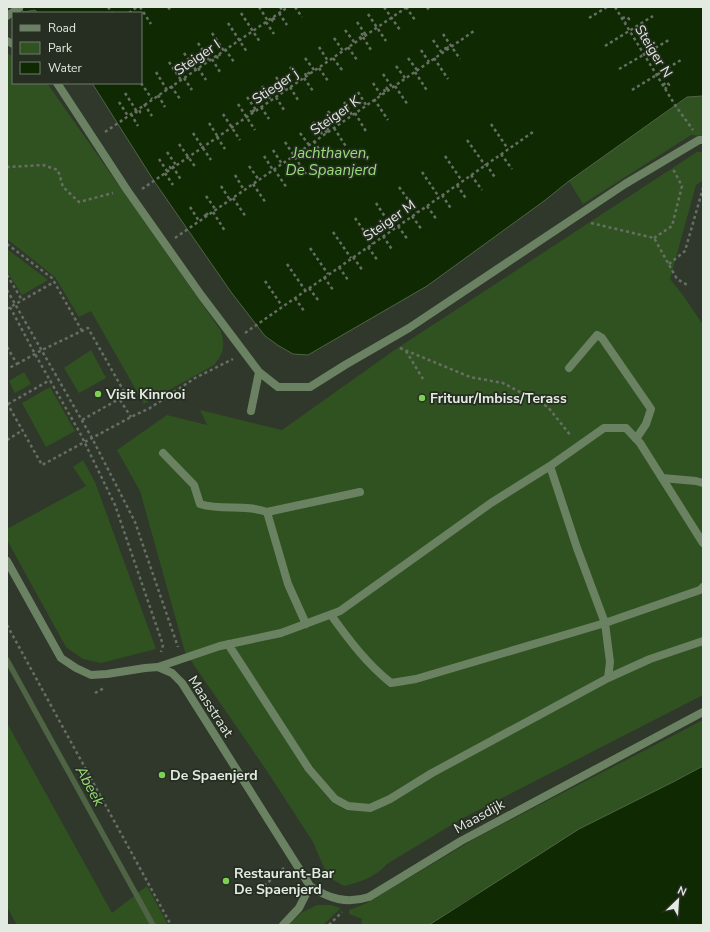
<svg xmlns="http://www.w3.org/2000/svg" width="710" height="932" font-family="'Nunito Sans',sans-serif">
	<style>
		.green { fill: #305221 }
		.water { fill: #0f2a02; stroke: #4f6445 }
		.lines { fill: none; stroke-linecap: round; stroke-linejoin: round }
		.stream { stroke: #4f6445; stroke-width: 5.5 }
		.path { stroke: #676f64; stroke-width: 2.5; stroke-dasharray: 3 3; stroke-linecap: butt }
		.lane { stroke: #6b8262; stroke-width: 8 }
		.street { stroke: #6b8262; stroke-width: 8 }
		.poi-dot { fill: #7cd155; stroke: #252e21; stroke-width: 1.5 }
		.labels { text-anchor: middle; stroke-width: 3.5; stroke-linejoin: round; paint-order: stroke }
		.street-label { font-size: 14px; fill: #e3eae1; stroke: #252e21 }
		.poi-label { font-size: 14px; font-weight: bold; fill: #e3eae1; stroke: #252e21; text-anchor: start }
		.water-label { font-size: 15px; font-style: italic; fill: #97de79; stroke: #252e21 }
	</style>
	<rect width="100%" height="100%" fill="#2f382b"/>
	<path class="green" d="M8,54L13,56V83H47L221,331C225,347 224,352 214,365L144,404L91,311L79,317L55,277L7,239V55Z
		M703,96V136L691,135L583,204L569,181L687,97Z
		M697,152H703V180L696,185L670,279L685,298L703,325V695L463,818L387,864C376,877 360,882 344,886L328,877L313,842L267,771L185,652L140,491L117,450L167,415L207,425L200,410L282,430L396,349Z
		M7,249L48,280L22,295L7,271Z
		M91,350L106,378L79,393L64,368Z
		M24,372L31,384L15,393L9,381Z
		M50,387L75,431L46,447L22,403Z
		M83,460L95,482L156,649L101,663L83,659L66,647L7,540V529L86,486L73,467Z
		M703,720V766L471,897L429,925H361L362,919L349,914V910L367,903L476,838Z
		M7,723L112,913L147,886L168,925H17L7,907Z
		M317,905H331L341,908L323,925H289L301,913Z"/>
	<path class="water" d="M19,7H703V96L687,97L569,181L544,201L427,286L308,355L293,354L279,346L265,336L231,292L154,181L92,83H141V13H38L35,10L24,12Z
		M703,766V925H429L579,829L673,782Z"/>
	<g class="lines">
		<path class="stream" d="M7,660L153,925"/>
		<path class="path" d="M108,7L112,13
			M140,7L151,24
			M168,7L171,11
			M259,7L268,21
			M280,7L282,10
			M295,7L302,17
			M384,7L400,30
			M406,7L415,20
			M427,7L429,10
			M615,7L675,105L693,130
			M129,13L137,7
			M241,13L260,42
			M279,13L287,25
			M368,14L386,41
			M589,18L607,7
			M622,18L627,17L629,19L625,23
			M271,19L273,21H275L273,17
			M266,22L274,34
			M357,22L366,35
			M228,23L247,52
			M345,30L355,43
			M212,33L224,51
			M443,34L460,59
			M363,37L371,50
			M334,38L343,51
			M361,39L359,36L362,34L364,36
			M433,40L442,53
			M198,43L209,60
			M605,46L653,16
			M319,47L328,61
			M348,47L357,60
			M225,49L234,62
			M421,50L429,62
			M446,50L445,47L447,46L448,48
			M184,53L196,70
			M216,56L218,58L220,57L219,54
			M305,58L314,70
			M333,58L342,70
			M408,58L417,70
			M434,58L448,79
			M212,59L220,72
			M169,62L181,80
			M396,66L405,78
			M290,67L300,81
			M198,68L206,80
			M319,68L328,81
			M619,69L669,40
			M156,72L167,90
			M415,72L428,92
			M383,74L392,87
			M306,76L305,73L307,72L310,74
			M276,77L285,90
			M184,78L192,90
			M304,78L313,91
			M141,83L152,99
			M373,83L381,95
			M663,85L667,82L669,85L665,89
			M171,86L180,99
			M262,86L271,100
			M395,86L408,105
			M290,87L298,100
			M632,90L681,60
			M358,92L366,105
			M385,92L384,89L386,87L388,90
			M125,93L136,110
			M158,95L165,107
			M247,97L256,110
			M276,97L284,110
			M374,99L388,120
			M119,102L128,116
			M344,102L352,115
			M144,104L152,116
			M238,104L255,130
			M261,107L269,119
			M135,111L138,114L140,112L139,108
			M328,111L338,125
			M253,113L251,111L253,109L254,112
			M355,113L367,133
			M131,114L138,126
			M223,114L240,140
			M313,122L323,135
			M209,123L218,137
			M491,124L508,149
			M334,128L347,148
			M105,132L288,7
			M193,133L211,160
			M300,133L309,145
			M327,133L325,130L327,128L329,131
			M217,137L225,149
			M467,140L485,165
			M314,141L326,160
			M285,142L306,174
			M179,144L196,168
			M273,150L282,164
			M167,152L176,165
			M501,154L512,169
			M264,156L273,170
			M445,156L462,181
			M159,159L167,171
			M486,164L496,179
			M7,166L8,167L43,165L58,170L63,187L79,202L113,193
			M249,166L259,180
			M171,169L170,167L172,165L181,180
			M274,169L287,188
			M422,172L439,197
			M165,173L173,185
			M235,175L244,190
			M471,175L482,190
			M253,184L266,203
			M457,185L467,200
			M221,186L230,200
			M399,187L417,212
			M142,189L407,7
			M442,195L452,210
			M206,196L216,210
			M233,198L246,217
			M376,203L393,229
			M427,206L437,220
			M190,207L199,221
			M213,212L225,231
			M412,216L422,230
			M206,217L204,214L206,213L208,215
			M355,218L373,244
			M591,223L654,238L677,279L689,286
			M398,226L408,240
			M333,232L351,258
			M383,236L393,251
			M175,238L474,31
			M654,238L672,226L682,186L673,169
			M7,244L52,278L82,331
			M368,247L378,261
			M310,248L328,274
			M353,257L363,271
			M287,264L305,290
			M669,264L685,251L703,188
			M339,267L348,280
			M7,275L22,300
			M324,277L333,290
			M265,281L282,306
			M309,288L318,300
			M7,290L92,438L135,522L178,647
			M295,298L304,311
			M10,307L35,354L80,433L115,505L163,645L161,652
			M7,309L54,282
			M245,333L533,132
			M7,347L17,364L7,369
			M400,348L470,377L503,383L548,407L571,436
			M406,351L423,379
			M17,364L42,350L88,328L126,395L82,420
			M120,400L131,417
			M7,403L42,465L131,417L150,408L195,378L233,359
			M8,404L50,380
			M7,440L23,430
			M7,625L171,925
			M95,693L104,688
			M264,886L284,868
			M329,925L342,912"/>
		<path class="lane" d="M7,16L19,8
			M7,41L13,44
			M57,83L127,190L201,295L259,372L278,387H310L345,365L409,328L625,184L699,140H703
			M569,368L597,335L602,338L651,409L646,424L636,439
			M251,411L259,372
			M163,453L194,485L200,504C222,511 245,504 267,512L288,584L306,624
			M550,466L577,548L605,623L610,662L608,678
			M662,478L696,481L703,483
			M267,512L360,492
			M331,615C349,640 367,664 391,683L416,679L605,623L700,590L703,587
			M228,644L309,769L335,799L348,806L370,808L390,799L432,773L608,678L650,659L703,641
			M158,667L220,646L281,633L340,611L491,503L550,466L604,428H626L640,443L703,543"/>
		<path class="street" d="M7,561L61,658L76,668L91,675L107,674L145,668L158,667L172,673L182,683L310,886C329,899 347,904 369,897L461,841L703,712
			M283,925L299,908L310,886"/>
	</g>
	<g class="poi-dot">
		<circle cx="98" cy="394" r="4"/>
		<circle cx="422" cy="398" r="4"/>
		<circle cx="162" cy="775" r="4"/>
		<circle cx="226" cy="881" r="4"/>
	</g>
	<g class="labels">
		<g class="street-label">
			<text transform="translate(654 51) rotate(59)" y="5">Steiger N</text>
			<text transform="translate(197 57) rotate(-34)" y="5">Steiger I</text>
			<text transform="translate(275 86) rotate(-34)" y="5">Stieger j</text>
			<text transform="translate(335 115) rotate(-35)" y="5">Steiger K</text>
			<text transform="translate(389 220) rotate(-35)" y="5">Steiger M</text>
			<text transform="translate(211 706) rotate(57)" y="5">Maasstraat</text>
			<text transform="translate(479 816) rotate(-29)" y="5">Maasdijk</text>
		</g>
		<g class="poi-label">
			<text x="106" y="399">Visit Kinrooi</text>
			<text x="430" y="403">Frituur/Imbiss/Terass</text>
			<text x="170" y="780">De Spaenjerd</text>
			<text x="234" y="878">Restaurant-Bar<tspan x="234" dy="16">De Spaenjerd</tspan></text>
		</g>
		<g class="water-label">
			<text x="331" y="158">Jachthaven,<tspan x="331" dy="17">De Spaanjerd</tspan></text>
			<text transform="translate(90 786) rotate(61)" y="5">Abeek</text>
		</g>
	</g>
	<rect width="710" height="932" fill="none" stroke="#e3eae1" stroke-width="16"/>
	<rect x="12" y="12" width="130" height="72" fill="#252e21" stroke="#71796e"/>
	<rect x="20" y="25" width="20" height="6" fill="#6b8262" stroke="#71796e"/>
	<text x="48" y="32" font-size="12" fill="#e3eae1">Road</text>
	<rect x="20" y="42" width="20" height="12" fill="#305221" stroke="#71796e"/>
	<text x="48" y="52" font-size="12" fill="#e3eae1">Park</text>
	<rect x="20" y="62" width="20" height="12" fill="#0f2a02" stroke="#71796e"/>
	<text x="48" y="72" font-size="12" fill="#e3eae1">Water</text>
	<g transform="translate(678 900) rotate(25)" stroke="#252e21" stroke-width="3" paint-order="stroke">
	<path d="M0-3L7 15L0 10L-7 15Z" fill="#e3eae1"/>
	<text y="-6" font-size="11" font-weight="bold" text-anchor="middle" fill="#e3eae1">N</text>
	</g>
</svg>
